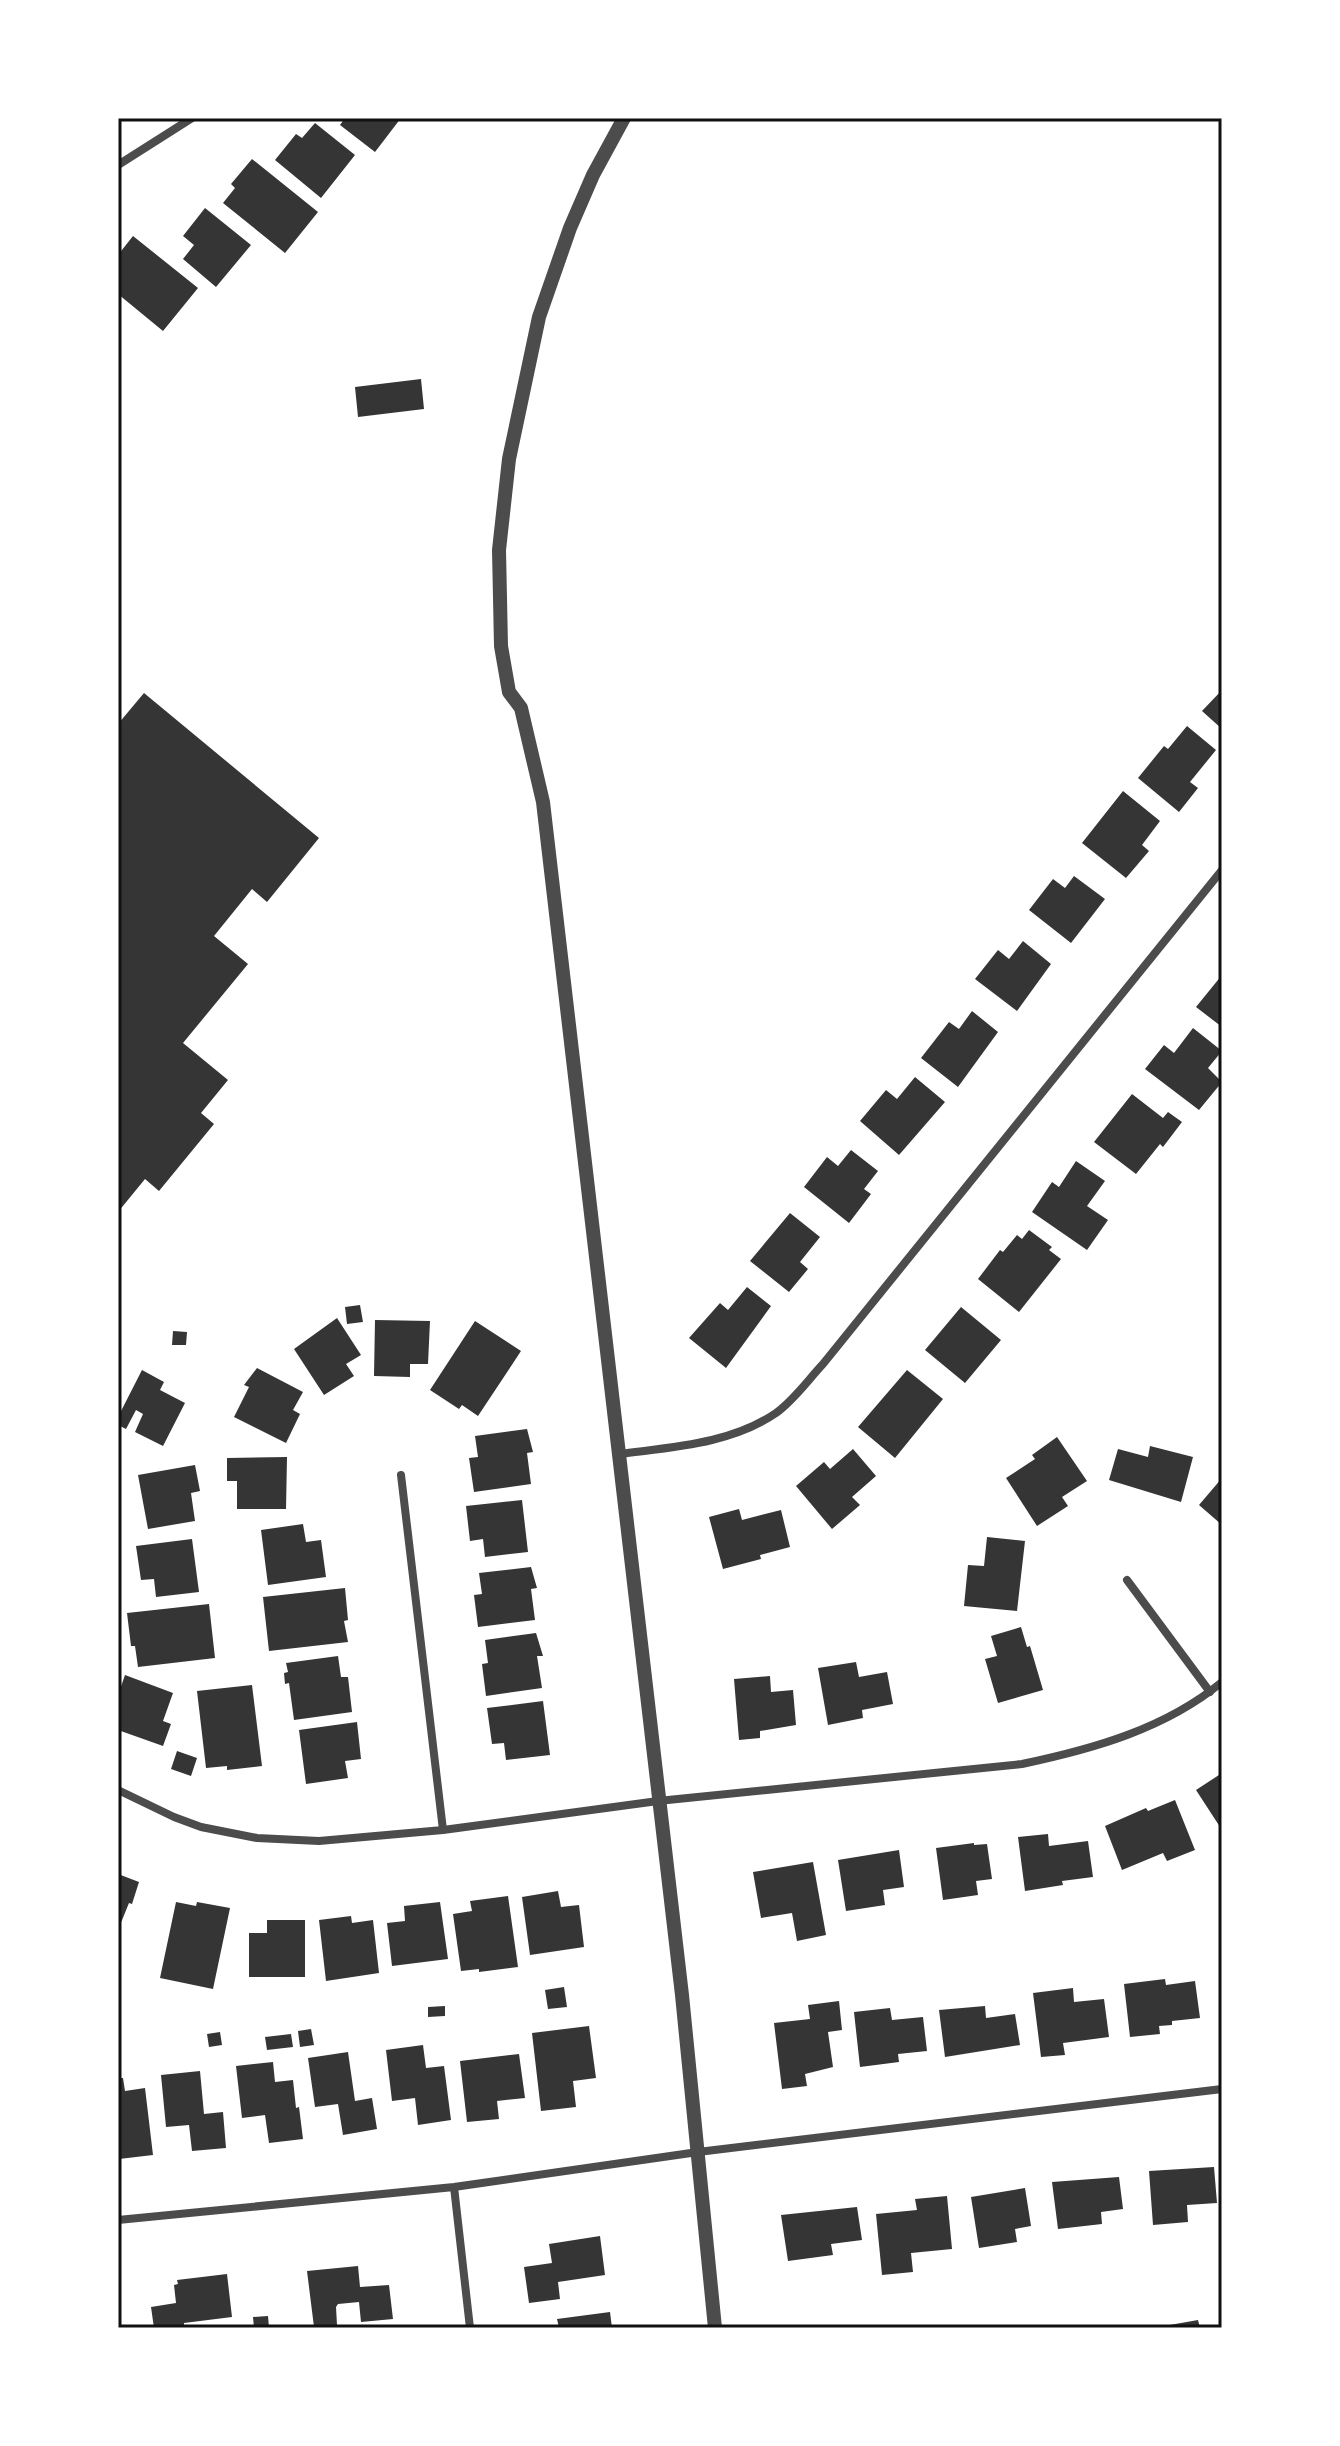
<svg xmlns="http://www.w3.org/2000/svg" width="1340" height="2446" font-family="Poppins,sans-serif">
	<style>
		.building { fill: #353535 }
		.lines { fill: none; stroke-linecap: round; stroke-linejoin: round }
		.minor { stroke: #4c4c4c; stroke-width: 8 }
		.tertiary { stroke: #4c4c4c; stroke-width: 14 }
		.neatline { fill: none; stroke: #111; stroke-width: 3 }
	</style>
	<rect width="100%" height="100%" fill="#fff"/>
	<path class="building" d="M345,118H401L375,152L340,125Z
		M315,123L355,155L321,198L275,160L296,134L302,138Z
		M252,159L318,212L285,253L223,203L235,188L231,184Z
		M205,208L251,245L216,287L183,259L194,245L183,236Z
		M133,236L198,288L163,331L118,294V255Z
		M421,379L424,409L358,417L355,387Z
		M1222,690V729L1202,711Z
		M144,693L319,838L267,902L252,889L214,936L248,964L183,1043L228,1080L201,1113L214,1124L159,1191L145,1179L118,1212V724Z
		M1187,726L1216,750L1190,782L1198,788L1179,812L1138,778L1164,746L1168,749Z
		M1123,791L1160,821L1142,845L1149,851L1126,878L1082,843Z
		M1074,876L1105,899L1071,943L1029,910L1053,879L1065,888Z
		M1023,941L1051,964L1017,1011L975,979L998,950L1009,959Z
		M1222,975V1027L1196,1007Z
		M972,1011L998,1032L958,1087L921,1058L949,1022L959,1029Z
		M1193,1028L1222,1051L1208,1068L1222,1082L1199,1110L1145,1069L1164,1045L1174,1053Z
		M915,1077L945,1102L899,1155L860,1121L886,1090L897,1099Z
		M1132,1094L1163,1118L1168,1112L1182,1122L1163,1147L1160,1144L1136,1174L1094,1142Z
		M851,1150L878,1171L864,1189L871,1194L849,1223L804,1187L827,1157L838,1166Z
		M1076,1161L1105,1181L1087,1206L1108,1220L1087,1250L1032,1212L1052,1182L1059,1187Z
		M790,1213L820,1237L800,1262L808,1269L789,1292L750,1261Z
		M1029,1230L1052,1247L1049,1250L1061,1259L1019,1312L978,1279L1000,1250L1003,1252L1017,1235L1022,1239Z
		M747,1287L771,1306L726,1368L689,1338L720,1303L728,1310Z
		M360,1305L363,1322L347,1324L345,1307Z
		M961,1307L1001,1340L965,1383L925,1350Z
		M337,1318L361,1355L346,1364L354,1376L324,1395L294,1349Z
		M375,1320L430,1321L428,1364H410V1377L374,1376Z
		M475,1321L521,1351L478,1416L462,1405L459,1409L430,1390Z
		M173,1331L187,1332L186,1345H172Z
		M257,1368L303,1392L293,1410L300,1414L286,1443L234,1417L249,1387L244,1385Z
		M142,1370L164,1382L160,1390L185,1403L163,1446L135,1432L143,1414L136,1410L126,1429L118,1425V1417Z
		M907,1370L943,1399L895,1458L858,1427Z
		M527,1429L533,1452L527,1453L531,1484L474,1492L469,1458L478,1457L475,1436Z
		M1057,1437L1087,1481L1062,1497L1068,1506L1037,1526L1006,1478L1035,1459L1032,1455Z
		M1150,1446L1193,1457L1181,1502L1109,1480L1118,1449L1148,1457Z
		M853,1449L876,1476L852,1497L860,1505L832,1529L796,1486L824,1462L830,1469Z
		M287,1457L286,1509H237V1481H227V1458Z
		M195,1465L200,1491L191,1493L195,1521L148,1529L138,1475Z
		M1222,1478V1525L1199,1505Z
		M522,1500L528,1552L485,1557L483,1539L470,1541L466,1506Z
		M739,1509L742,1520L781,1510L790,1547L760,1555L761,1559L723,1569L709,1517Z
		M303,1524L306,1542L321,1540L326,1577L268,1585L261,1530Z
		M987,1537L1025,1541L1017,1611L964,1606L968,1565L984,1566Z
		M192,1539L199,1592L156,1597L154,1579L141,1580L136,1546Z
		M531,1567L537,1588L531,1589L535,1620L478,1627L474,1595L482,1594L479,1573Z
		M345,1588L348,1620L344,1621L348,1642L269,1651L263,1597Z
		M209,1604L215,1658L138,1667L135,1646H131L127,1613Z
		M1021,1627L1027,1647L1030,1646L1043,1690L998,1703L985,1659L997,1656L991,1636Z
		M536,1633L543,1656H537L542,1688L486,1696L482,1664L488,1663L485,1640Z
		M338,1656L341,1677H348L352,1712L294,1720L289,1683L285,1684L284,1673L288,1672L286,1663Z
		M856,1662L859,1677L887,1672L893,1704L862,1710L863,1718L828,1725L818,1668Z
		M125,1675L173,1693L163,1721L171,1724L163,1746L118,1730V1695Z
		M770,1676L771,1692L793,1690L796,1725L760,1731V1738L739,1740L734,1679Z
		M252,1685L262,1766L227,1770V1766L206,1768L197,1691Z
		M543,1701L550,1755L506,1760L504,1743L492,1744L487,1708Z
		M357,1722L361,1759L345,1761L348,1778L306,1784L299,1730Z
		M177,1751L197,1758L191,1776L171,1769Z
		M1222,1773V1830L1196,1790Z
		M1175,1800L1195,1850L1167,1861L1163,1853L1122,1870L1105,1826L1146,1808L1148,1811Z
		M1048,1834L1049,1846L1088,1841L1093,1877L1062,1881L1063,1885L1025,1891L1018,1837Z
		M974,1843V1845L987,1844L992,1879L976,1881L978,1895L943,1900L936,1848Z
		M899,1850L904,1887L883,1890L885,1905L846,1911L838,1860Z
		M813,1862L826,1935L797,1941L792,1913L761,1918L753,1872Z
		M118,1874L139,1882L132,1904L129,1903L118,1930Z
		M558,1891L561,1907L579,1905L584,1947L530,1955L522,1897Z
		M508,1896L518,1967L479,1972V1969L461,1971L453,1914L472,1911L470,1901Z
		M176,1902L196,1906L197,1902L230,1908L213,1989L160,1978Z
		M440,1902L448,1959L392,1966L387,1923L405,1921L404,1906Z
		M351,1916L352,1923L373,1920L379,1973L326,1981L319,1920Z
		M267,1920H305V1977H249V1933H267Z
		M1165,1979L1166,1985L1195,1981L1200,2018L1172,2021V2025L1159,2026L1160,2034L1130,2037L1124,1984Z
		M564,1987L567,2007L548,2009L545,1990Z
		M1073,1988L1074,2002L1104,1999L1109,2037L1063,2043L1065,2055L1041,2057L1033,1993Z
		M839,2001L842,2030L828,2032L833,2067L805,2074L807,2086L782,2089L774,2023L810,2019L808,2005Z
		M445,2006V2016L428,2017V2007Z
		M985,2006L986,2018L1015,2014L1020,2045L945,2057L939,2010Z
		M890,2008L892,2020L923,2017L927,2051L898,2054L899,2062L860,2067L854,2012Z
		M589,2026L596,2078L573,2081L576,2107L541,2111L532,2033Z
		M311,2029L314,2045L300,2047L298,2031Z
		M220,2032L222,2045L209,2047L207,2034Z
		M291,2034L293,2047L267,2050L265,2037Z
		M423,2045L426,2068L444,2066L451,2120L418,2125L415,2098L392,2101L386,2050Z
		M348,2052L355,2101L372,2098L377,2129L343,2135L338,2104L315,2107L308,2058Z
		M519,2054L525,2098L497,2101L499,2119L467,2122L460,2061Z
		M273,2062L275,2082L293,2080L296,2108L299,2107L303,2139L269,2143L265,2115L242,2118L236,2066Z
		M200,2071L204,2114L223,2112L226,2148L192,2151L189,2125L166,2127L161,2075Z
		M118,2078H123L125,2091L145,2088L153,2155L119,2159Z
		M1214,2167L1217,2203L1187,2205L1188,2222L1153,2225L1149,2171Z
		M1119,2177L1123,2209L1101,2212L1102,2224L1058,2229L1052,2182Z
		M1025,2188L1031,2226L1015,2229L1017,2242L979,2248L971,2197Z
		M947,2196L952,2249L911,2253L913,2272L882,2275L876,2214L917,2210L915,2199Z
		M857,2207L862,2240L831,2244L833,2255L788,2261L781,2215Z
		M600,2236L605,2275L558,2282L560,2299L529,2303L524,2267L552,2263L549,2244Z
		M358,2266L360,2287L389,2285L393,2319L361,2322L359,2302L338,2304L336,2307L337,2325L314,2327L307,2271Z
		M227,2274L232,2317L184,2323V2328H154L151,2307L176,2303L174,2285L178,2284L177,2280Z
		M610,2312L612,2328H559L557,2319Z
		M268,2316L269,2328H254L253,2317Z
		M1198,2320L1200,2328H1164V2326Z"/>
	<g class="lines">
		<path class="minor" d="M118,165L192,118
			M620,1454C672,1447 731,1444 776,1413C794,1400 808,1380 823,1364L1222,870
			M401,1475L443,1830
			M1127,1580L1210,1692
			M118,1790L174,1817L201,1827L257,1838L319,1841L443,1830L658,1801L1022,1764C1093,1749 1165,1729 1222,1682
			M454,2187L470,2328
			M118,2220L454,2187L698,2152L1222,2089"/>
		<path class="tertiary" d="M624,118L593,175L570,228L539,317L509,459L499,550L501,646L509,692L521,708L543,802L682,1995L715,2328"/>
	</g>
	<rect width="1340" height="2446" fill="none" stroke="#ffffff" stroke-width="240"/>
	<rect x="120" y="120" width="1100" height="2206" class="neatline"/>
</svg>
